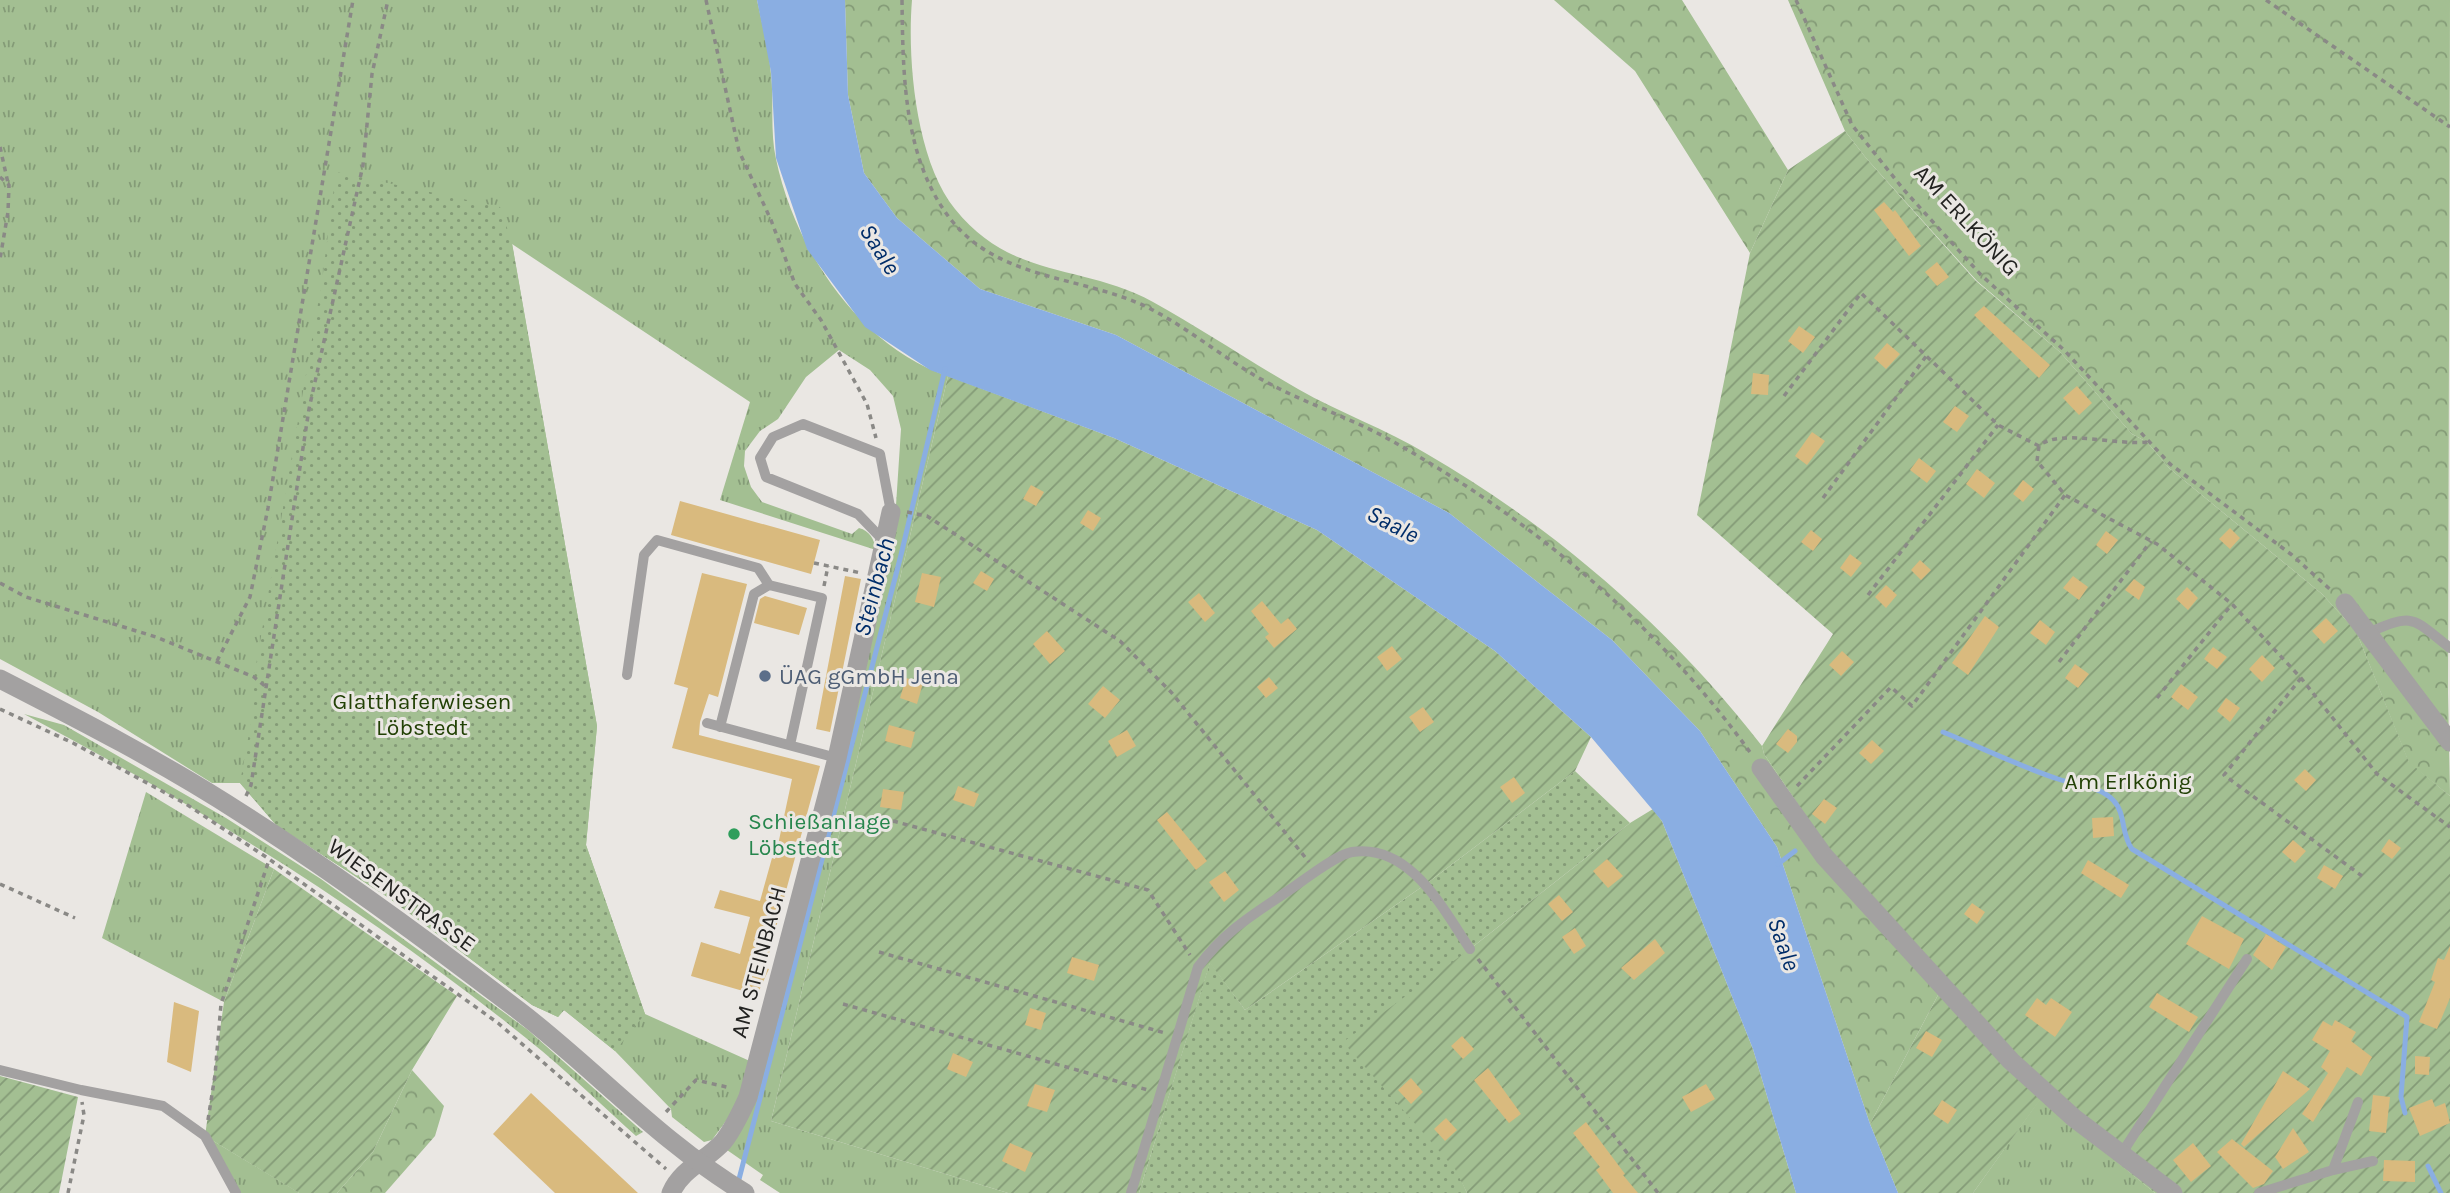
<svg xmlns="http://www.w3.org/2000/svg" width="2450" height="1193" font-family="Karla,sans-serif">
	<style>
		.grass { fill: url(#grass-tufts) }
		.forest { fill: url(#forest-crowns) }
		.park { fill: url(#park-dots) }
		.garden { fill: url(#garden-furrows) }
		.water { fill: #8aaee2 }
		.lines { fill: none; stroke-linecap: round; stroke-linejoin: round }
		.stream { stroke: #8aaee2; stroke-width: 5 }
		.building { fill: #d9ba7e }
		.path { stroke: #8a8986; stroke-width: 3.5; stroke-dasharray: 5 5; stroke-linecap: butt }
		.service { stroke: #a3a1a1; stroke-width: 10 }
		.minor { stroke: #a3a1a1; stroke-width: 19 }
		.tertiary { stroke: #a3a1a1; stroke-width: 19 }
		.service-dot { fill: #5c6f8a; stroke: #eae7e3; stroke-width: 2.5 }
		.leisure-dot { fill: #2e9e5b; stroke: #eae7e3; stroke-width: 2.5 }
		.labels { text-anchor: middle; stroke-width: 6; stroke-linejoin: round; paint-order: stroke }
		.street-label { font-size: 23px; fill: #232321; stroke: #eae7e3 }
		.service-label { font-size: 23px; fill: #4e5e75; stroke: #eae7e3; text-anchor: start }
		.park-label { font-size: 23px; fill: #224105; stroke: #eae7e3 }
		.leisure-label { font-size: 23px; fill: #27864d; stroke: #eae7e3; text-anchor: start }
		.water-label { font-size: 24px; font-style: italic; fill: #002d69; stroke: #eae7e3 }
	</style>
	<defs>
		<pattern id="grass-tufts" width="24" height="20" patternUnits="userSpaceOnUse" patternTransform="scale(1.75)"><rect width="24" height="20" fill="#a3bf92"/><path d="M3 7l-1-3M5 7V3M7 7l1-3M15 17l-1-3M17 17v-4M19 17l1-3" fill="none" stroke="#849b77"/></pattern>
		<pattern id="forest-crowns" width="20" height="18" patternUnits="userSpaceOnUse" patternTransform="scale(1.75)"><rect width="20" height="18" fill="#a3bf92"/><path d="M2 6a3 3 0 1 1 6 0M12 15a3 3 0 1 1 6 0" fill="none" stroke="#849b77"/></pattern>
		<pattern id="park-dots" width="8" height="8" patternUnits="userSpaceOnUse" patternTransform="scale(1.75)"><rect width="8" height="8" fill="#a3bf92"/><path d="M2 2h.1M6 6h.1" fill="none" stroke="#849b77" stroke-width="1.8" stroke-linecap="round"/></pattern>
		<pattern id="garden-furrows" width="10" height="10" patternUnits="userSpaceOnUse" patternTransform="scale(1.75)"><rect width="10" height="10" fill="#a3bf92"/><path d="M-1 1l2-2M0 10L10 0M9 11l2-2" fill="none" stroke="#849b77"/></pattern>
	</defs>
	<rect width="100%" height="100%" fill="#eae7e3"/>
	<path class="grass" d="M0,0H757C762,24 769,49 771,74C774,101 770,132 776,159C794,247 859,347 948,376L771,1121L1008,1193H780L760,1180L763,1175L727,1150L743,1125L754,1095L828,824L894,536L901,429L893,396L870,370L839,350L806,377L778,419L760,431L745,451L744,466L751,487L762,502L852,534L859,528C870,531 874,539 876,550L720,500L750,402L512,244L597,726L586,845L645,1014L752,1062L734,1110L712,1140L704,1142L672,1117L671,1109L615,1051L564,1010L558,1017L532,1005L389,898L276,825L240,783H212L98,712L0,659Z
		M24,714L64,725L226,818L321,879L528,1030L643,1132L636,1136C605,1108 574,1078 542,1051C382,920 206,810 24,714Z
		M146,792L274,869L224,1002L102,938Z
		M2040,1099L2155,1193H1973Z
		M205,1136L293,1189L299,1193H236Z"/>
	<path class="forest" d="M845,0H912C907,60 916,161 955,209C1013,281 1082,263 1153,302C1202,329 1249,361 1298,389C1340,413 1386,429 1427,454C1555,528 1671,629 1762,746L1764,754L1829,850L1947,978L1870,1124L1777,847L1700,731L1612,640L1449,513L1116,335L980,289L897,218L864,173L848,95Z
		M1554,0H1682L1788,170L1750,253L1635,71Z
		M1788,0H2450L2448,693L2450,796L2409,763L2356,631L2322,594L2169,468L2147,442L2132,434L2060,352L1977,281L1866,158L1845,131Z
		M412,1070L444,1106L435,1136L385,1193H337L373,1152Z"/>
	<path class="park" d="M336,172L500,207L512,243L597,726L586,845L645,1014L615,1051L564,1010L558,1017L532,1005L389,898L276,825L240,783L251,722L254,677L322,281Z
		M1575,771L1630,823L1470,949L1456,1169L1467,1193H1139L1210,962L1245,1010L1426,884Z"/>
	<path class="garden" d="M1845,131L1866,158L1976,281L2060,352L2132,434L2147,442L2169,468L2322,594L2356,631L2409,762L2450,796V1193H2155L2040,1100L1973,1193H1898L1870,1124L1947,978L1829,850L1764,754L1762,746L1833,634L1697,515L1750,253L1788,170Z
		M948,376L1114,438L1317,530L1495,651L1591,737L1575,771L1426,884L1245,1010L1210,963L1139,1193H1008L771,1121Z
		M1653,809L1662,821L1753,1049L1796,1193H1467L1455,1169L1343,1042L1470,949L1630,823Z
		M274,869L457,996L412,1070L373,1152L337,1193H299L205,1136L224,1002Z
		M0,1076L78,1097L59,1193H0Z"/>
	<path class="water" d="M757,0H845L848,95L864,173L897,218L980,289L1116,335L1449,513L1612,640L1700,731L1777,847L1870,1124L1898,1193H1796L1753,1049L1662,821L1591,737L1495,651L1317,530L1114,438L930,370L865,327L807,249L776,158L771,72Z"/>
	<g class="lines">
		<path class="stream" d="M1943,732C1982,748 2019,766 2058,779C2076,785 2099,786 2113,800C2126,813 2121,835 2132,849L2407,1017L2401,1097L2405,1113
			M1778,864L1795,851
			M2428,1166L2441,1193
			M738,1183L901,555L945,369"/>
	</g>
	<path class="building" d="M1884,202L1893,212L1895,210L1921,246L1909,256L1874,210Z
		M1937,262L1949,277L1937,286L1925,272Z
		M1984,306L2050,365L2039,378L1974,315Z
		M1799,326L1815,337L1803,353L1788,341Z
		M1887,343L1900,354L1886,369L1874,358Z
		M1753,373L1769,375L1768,395L1751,394Z
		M2077,386L2092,403L2079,415L2063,398Z
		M1955,406L1969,416L1957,432L1943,422Z
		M1812,432L1825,441L1807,465L1795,456Z
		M1919,458L1936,471L1927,483L1910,470Z
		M1977,469L1995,483L1984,498L1966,484Z
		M2023,480L2034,489L2023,502L2013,494Z
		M1031,485L1044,492L1036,506L1023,499Z
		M680,501L820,540L811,574L671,535Z
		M1088,510L1101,518L1093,531L1080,523Z
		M2230,528L2240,538L2230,549L2219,539Z
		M1811,530L1822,539L1813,551L1801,542Z
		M2106,531L2118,540L2107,554L2096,545Z
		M1850,554L1862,563L1851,577L1840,568Z
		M1920,560L1931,570L1921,580L1911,570Z
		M981,571L994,579L987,591L973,583Z
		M702,573L747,584L718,697L709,694L700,722L699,735L820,766L765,968L769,969L757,995L691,976L701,942L740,954L750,917L714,908L720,890L760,901L772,858L775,859L792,779L672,748L688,688L674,684Z
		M922,573L941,577L934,607L915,602Z
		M845,576L861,579L830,732L816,729Z
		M2073,576L2088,587L2079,600L2063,588Z
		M2134,579L2145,587L2139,600L2125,590Z
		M1886,585L1897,595L1886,608L1875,597Z
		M2187,587L2198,598L2188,610L2176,599Z
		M1199,593L1215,613L1205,622L1188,602Z
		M765,596L807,608L799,635L754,623L760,599Z
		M1262,601L1281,624L1288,618L1297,629L1274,648L1265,637L1269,634L1251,611Z
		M1985,616L1999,627L1968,675L1952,663Z
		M2326,618L2338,631L2324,644L2312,631Z
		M2040,620L2055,632L2046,645L2030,633Z
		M1047,631L1065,651L1050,664L1033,644Z
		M1392,646L1402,659L1387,671L1377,657Z
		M2213,647L2227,657L2217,669L2204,659Z
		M1842,651L1854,662L1841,676L1829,665Z
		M2262,655L2275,668L2262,682L2249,669Z
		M2075,664L2089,674L2078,688L2065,678Z
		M1269,677L1278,688L1266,698L1257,687Z
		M906,678L923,683L917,704L900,698Z
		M2181,684L2198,697L2188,710L2171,697Z
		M1103,686L1120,700L1105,718L1088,704Z
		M2226,698L2240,708L2230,722L2217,711Z
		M1423,707L1434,722L1420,732L1409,717Z
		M889,725L915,732L911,748L885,741Z
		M1788,729L1797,736V742L1788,753L1776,744Z
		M1127,730L1136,746L1117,757L1108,741Z
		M1872,740L1884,751L1871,764L1859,753Z
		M2305,769L2316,780L2306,791L2294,780Z
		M1514,777L1525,793L1512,803L1500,787Z
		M958,786L979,794L974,807L953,800Z
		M883,789L904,792L901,810L880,807Z
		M1824,799L1837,808L1825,824L1812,814Z
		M1167,812L1207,861L1196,870L1157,820Z
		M2113,817L2114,836L2093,838L2092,818Z
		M2389,839L2401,848L2392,859L2381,851Z
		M2293,840L2306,851L2295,863L2282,852Z
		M1607,859L1623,876L1608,888L1593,871Z
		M2088,860L2129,885L2121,898L2081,873Z
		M2324,865L2343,876L2335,889L2317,878Z
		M1225,871L1239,890L1224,902L1209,882Z
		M1559,895L1573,912L1562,921L1548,904Z
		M1972,903L1985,912L1977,924L1964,914Z
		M2202,916L2244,939L2229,969L2186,944Z
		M1575,928L1586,946L1574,954L1562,937Z
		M2266,934L2286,947L2272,970L2253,955Z
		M1655,939L1665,953L1634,980L1621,968Z
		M2450,946V998L2437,1029L2419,1022L2435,982L2431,980L2438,958L2444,960Z
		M1072,957L1099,965L1094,981L1067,973Z
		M2157,993L2198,1017L2189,1032L2149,1007Z
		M2037,998L2046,1005L2051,998L2072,1012L2055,1037L2025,1015Z
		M174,1002L199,1011L191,1072L167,1062Z
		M1030,1008L1046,1013L1041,1030L1025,1025Z
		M2335,1020L2356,1032L2351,1041L2372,1057L2361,1076L2347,1067L2313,1122L2302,1114L2328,1073L2321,1067L2330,1051L2312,1040L2323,1021L2332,1026Z
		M1926,1031L1942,1040L1932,1057L1916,1048Z
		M1462,1036L1474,1049L1463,1059L1451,1046Z
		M953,1053L973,1062L966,1077L947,1069Z
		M2415,1056L2430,1057L2429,1075L2415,1074Z
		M1488,1068L1521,1114L1509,1123L1474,1080Z
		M2283,1071L2310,1089L2244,1147L2241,1144Z
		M1411,1078L1423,1092L1411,1104L1398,1090Z
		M1035,1084L1055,1090L1047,1112L1027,1106Z
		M1706,1084L1715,1099L1691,1112L1682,1097Z
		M531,1093L638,1193H555L493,1134Z
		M2373,1095L2390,1097L2386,1133L2369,1131Z
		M2432,1099L2435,1107L2445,1103L2450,1123L2420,1136L2409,1108Z
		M1942,1100L1957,1110L1948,1124L1933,1114Z
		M1446,1118L1457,1130L1445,1141L1434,1129Z
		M1586,1122L1625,1174L1623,1175L1638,1193H1613L1596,1170L1600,1167L1573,1133Z
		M2293,1128L2309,1152L2283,1169L2275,1157Z
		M2232,1139L2273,1171L2264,1184L2253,1188L2217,1152Z
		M1010,1143L1033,1153L1025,1172L1002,1161Z
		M2193,1143L2211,1166L2191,1182L2173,1160Z
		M2384,1160L2415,1161V1182L2383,1181Z"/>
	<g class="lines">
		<path class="path" d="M706,0L739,151L771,220L795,284L821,320L867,404L876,438
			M902,0C903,74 903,160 952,221C1001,281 1084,276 1149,308C1192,330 1229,363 1272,385C1308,404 1347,417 1383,436C1526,515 1657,622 1752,755
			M1796,0L1852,125L1904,190L1981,275L2064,350L2170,464L2292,555L2333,592
			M2266,0L2450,127
			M0,147L8,183
			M0,177L9,185L8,212L0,259
			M1784,396L1861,293L1998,425L2039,446
			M2147,442C2120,446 2058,428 2039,446L2037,461L2065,495L2157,544L2232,604L2301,678L2377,774L2450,827
			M1823,498L1927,355
			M907,512L927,516L1120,641L1171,692L1309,862
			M814,563L861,573
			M0,583L26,597L156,637L254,677L266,687
			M824,586L828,566
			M1868,595L1998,425
			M217,661L250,597L268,508L353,0
			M2059,662L2151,541
			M2301,678L2224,775L2362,876
			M2157,698L2232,604
			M0,709L73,743L186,804L269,859L498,1023L666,1169
			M1797,786L1891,687L1912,706L2065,495
			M246,796L251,785L309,409L363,165L372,74L388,0
			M893,821L1148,890L1190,955
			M0,884L75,918
			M762,950L764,942
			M879,952L1165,1033
			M1478,959L1658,1193
			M843,1004L1148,1090
			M666,1112L696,1080L731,1088
			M208,1120L215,1075L221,1004L269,860
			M68,1193L84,1115L82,1102"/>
		<path class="service" d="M884,541L858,514L766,477L760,458L773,437L803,424L880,454L891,512
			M2368,633C2415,612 2412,618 2450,648
			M627,675L644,555L657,540L758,568L769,585
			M707,723L837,758
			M720,727L754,594L769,585L822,598L790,745
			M0,1070L81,1090L163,1106L205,1136L236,1193
			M2122,1153L2247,959
			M2333,1170L2373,1161
			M1131,1193L1198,967C1225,931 1251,916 1288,891C1303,881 1335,855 1352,852C1410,843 1443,909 1470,949
			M2259,1193L2333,1170L2358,1102"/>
		<path class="minor" d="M2345,603L2450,742
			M1761,768L1824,856L2011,1061L2074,1118L2173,1193
			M671,1193C682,1168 706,1161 723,1142C734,1128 741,1112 748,1097L837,758L891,512"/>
		<path class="tertiary" d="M0,679C82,721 164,763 241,813C337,874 428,941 518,1010C595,1069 661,1143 745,1193"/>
	</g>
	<circle class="service-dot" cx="765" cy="676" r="7"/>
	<circle class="leisure-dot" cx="734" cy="834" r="7"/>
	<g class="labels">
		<g class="street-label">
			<text transform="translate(1967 220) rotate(47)" y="8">AM ERLKÖNIG</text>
			<text transform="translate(402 895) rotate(36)" y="8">WIESENSTRASSE</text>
			<text transform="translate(758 962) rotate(-75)" y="8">AM STEINBACH</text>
		</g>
		<g class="service-label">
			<text x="779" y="684">ÜAG gGmbH Jena</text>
		</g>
		<g class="park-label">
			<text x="422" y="709">Glatthaferwiesen<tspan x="422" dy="26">Löbstedt</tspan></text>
			<text x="2128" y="789">Am Erlkönig</text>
		</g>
		<g class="leisure-label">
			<text x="748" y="829">Schießanlage<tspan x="748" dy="26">Löbstedt</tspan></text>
		</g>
		<g class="water-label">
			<text transform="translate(880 249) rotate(58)" y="8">Saale</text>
			<text transform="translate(1393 524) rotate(27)" y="8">Saale</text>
			<text transform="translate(874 587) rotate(-75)" y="8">Steinbach</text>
			<text transform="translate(1784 944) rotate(71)" y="8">Saale</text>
		</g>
	</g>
</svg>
